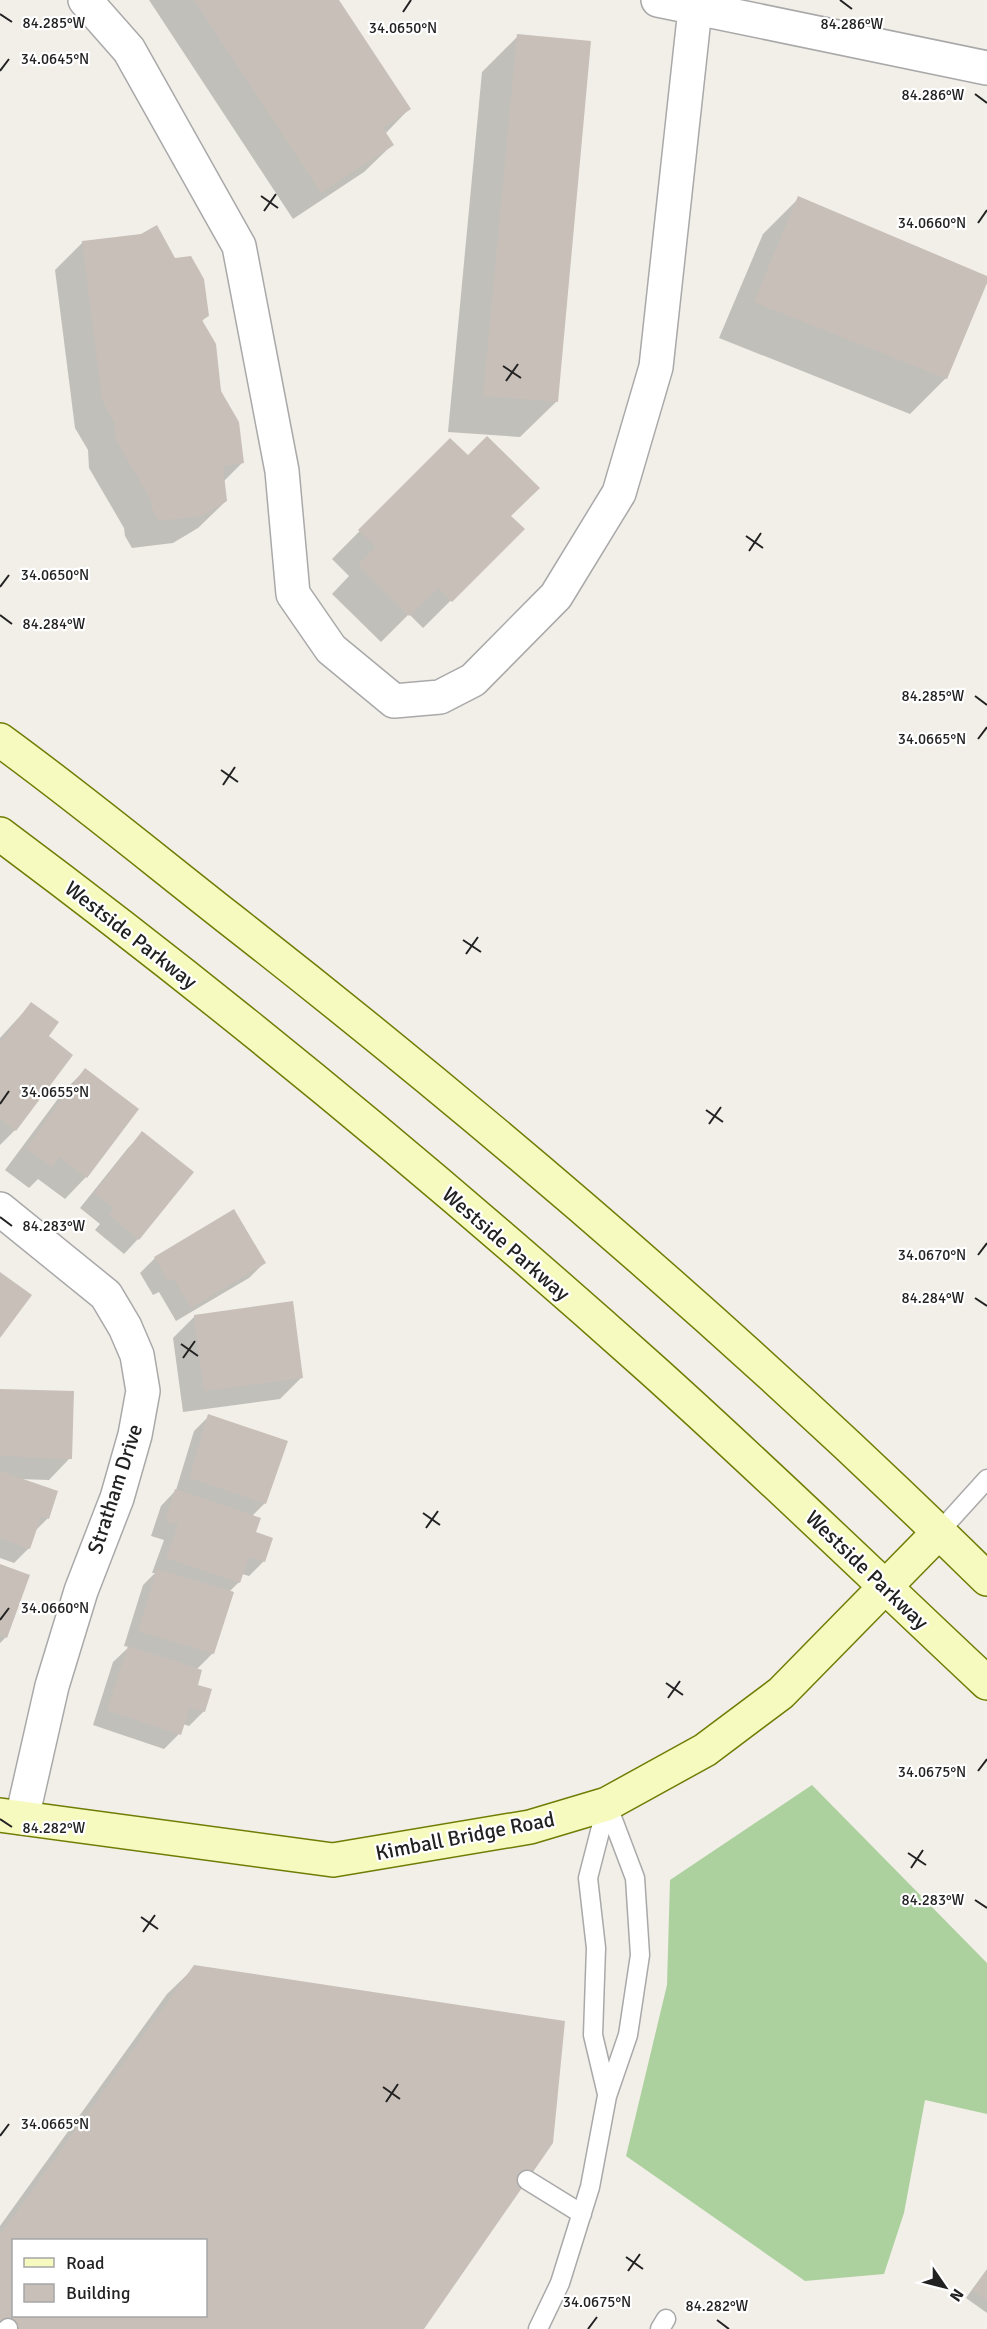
<svg xmlns="http://www.w3.org/2000/svg" width="987" height="2329" font-family="Signika,sans-serif">
	<style>
		.forest { fill: #add19e }
		.shadow { fill: #0003; fill-rule: evenodd }
		.building { fill: #c7bfb8; fill-rule: evenodd }
		.lines { fill: none; stroke-linecap: round; stroke-linejoin: round }
		.lane-casing { stroke: #a9a9a9; stroke-width: 21 }
		.street-casing { stroke: #a9a9a9; stroke-width: 36 }
		.secondary-casing { stroke: #707d05; stroke-width: 36 }
		.lane { stroke: #fff; stroke-width: 18 }
		.street { stroke: #fff; stroke-width: 33 }
		.secondary { stroke: #f7fabf; stroke-width: 33 }
		.ticks { fill: none; stroke: #222; stroke-width: 2 }
		.labels { text-anchor: middle; stroke-width: 4.5; stroke-linejoin: round; paint-order: stroke }
		.street-label { font-size: 21px; fill: #222; stroke: #fff }
		.ticks-label { font-size: 15px; text-anchor: middle; fill: #222; stroke: #fff; stroke-width: 4.5; stroke-linejoin: round; paint-order: stroke }
	</style>
	<rect width="100%" height="100%" fill="#f2efe9"/>
	<path class="forest" d="M812,1785L987,1963V2114L925,2100L904,2213L884,2274L805,2281L626,2156L667,1985L670,1880Z"/>
	<path class="shadow" d="M149,0H337L409,109L385,134L392,145L364,172L293,219Z
		M518,36L556,402L520,437L448,432L482,72Z
		M799,198L987,277L946,378L910,414L719,338L763,234Z
		M83,242L207,316L201,322L242,463L223,482L226,501L198,528L173,543L132,548L125,536L124,528L89,468L88,450L75,428L55,270Z
		M450,440L510,516L523,529L423,628L409,614L381,642L332,594L349,576L332,559Z
		M31,1004L46,1037L71,1055L15,1130L0,1145V1038Z
		M85,1070L86,1177L65,1199L38,1179L29,1188L5,1170L63,1092Z
		M143,1133L138,1239L124,1254L95,1230L100,1224L80,1208L128,1148Z
		M155,1258L264,1263L249,1278L176,1321L159,1292L153,1295L140,1273Z
		M195,1316L302,1377L280,1399L183,1412L173,1338Z
		M0,1390L70,1458L49,1480L19,1479L56,1492L47,1519L35,1531L29,1548L14,1563L0,1558Z
		M209,1416L265,1503L251,1517L264,1561L249,1576L242,1574L239,1582L229,1592L213,1653L196,1670V1685L204,1711L189,1726L183,1724L179,1734L164,1749L93,1725L113,1662L129,1647L124,1646L143,1585L155,1573H152L164,1540L151,1536L161,1506L176,1490L194,1431Z
		M0,1566L6,1637L0,1643Z
		M195,1967L422,2329H0V2226L167,1994ZM14,2240H206V2316H14Z
		M987,2269V2313L966,2298Z"/>
	<path class="building" d="M194,0H339L411,109L383,128L394,145L321,193Z
		M517,34L591,41L558,402L483,396Z
		M798,196L987,276V283L947,379L754,302Z
		M157,225L175,258L191,256L204,279L209,316L202,320L216,344L221,391L239,422L244,463L223,466L227,501L202,516L159,521L152,508L151,500L116,440L114,422L102,400L82,241L141,234Z
		M487,436L540,488L511,516L525,529L452,602L438,588L409,616L358,565L376,547L358,530L450,438L468,455Z
		M31,1002L59,1022L49,1036L73,1055L16,1131L0,1119V1043Z
		M85,1068L139,1109L87,1178L59,1157L52,1167L26,1148Z
		M142,1131L194,1172L139,1240L109,1215L114,1208L94,1193Z
		M234,1209L266,1263L191,1308L174,1279L168,1281L154,1257Z
		M0,1272L32,1295L0,1338Z
		M293,1301L303,1378L204,1391L194,1315Z
		M0,1389L74,1391L72,1459L0,1456Z
		M208,1414L288,1441L266,1504L189,1478Z
		M0,1471L58,1491L49,1519L41,1517L30,1549L0,1538Z
		M175,1489L261,1518L256,1532L273,1538L265,1562L249,1557L240,1583L166,1558L178,1525L165,1521Z
		M0,1564L30,1575L7,1638L0,1635Z
		M157,1569L234,1592L214,1654L138,1631Z
		M128,1646L202,1670L198,1685L212,1689L205,1712L190,1707L181,1735L107,1710Z
		M194,1965L565,2021L553,2143L424,2329H10L0,2322V2235ZM14,2240H206V2316H14Z
		M987,2270V2301L972,2290Z"/>
	<g class="lines">
		<g class="lane-casing">
			<path id="lane" d="M939,1532L987,1479
				M607,2094L593,2035L596,1948L588,1878L607,1804
				M527,2180L582,2214
				M7,2329L8,2328
				M538,2329L560,2283L590,2187L607,2096L628,2035L640,1955L635,1878L607,1804
				M660,2329L666,2319"/>
		</g>
		<g class="street-casing">
			<path id="street" d="M85,0L129,50L239,246L282,471L293,594L331,649L394,701L440,697L473,680L556,596L619,493L656,367L695,9
				M658,0L987,68
				M0,1209L106,1295L125,1327L137,1355L143,1391L135,1435L117,1498L81,1591L52,1686L22,1818"/>
		</g>
		<g class="secondary-casing">
			<path id="secondary" d="M0,740C77,796 151,857 226,916C491,1123 747,1343 987,1579
				M0,834C224,1001 440,1180 648,1366C763,1469 874,1577 987,1683
				M0,1815L333,1860L530,1827L607,1804L705,1750L781,1693L939,1532"/>
		</g>
		<use href="#lane" class="lane"/>
		<use href="#street" class="street"/>
		<use href="#secondary" class="secondary"/>
	</g>
	<path class="ticks" d="M840,0L852,9M403,12L411,0M0,14L12,22M0,71L9,59M975,94L987,103M261,196L278,208M264,211L276,194M978,223L987,210M503,366L521,378M506,381L518,364M746,536L763,548M749,551L761,533M0,587L9,575M0,615L12,624M975,696L987,705M978,739L987,727M221,770L238,782M223,785L235,767M463,940L481,952M466,954L478,937M0,1104L9,1091M706,1110L723,1122M709,1124L721,1107M0,1217L12,1226M978,1255L987,1243M975,1298L987,1306M181,1344L198,1356M183,1358L195,1341M423,1513L440,1525M426,1528L438,1511M0,1620L9,1608M666,1683L683,1695M668,1698L680,1681M978,1771L987,1759M0,1819L12,1827M908,1853L926,1865M911,1868L923,1850M975,1900L987,1908M141,1917L158,1929M143,1932L155,1915M383,2087L400,2099M386,2102L398,2084M0,2136L9,2124M626,2257L643,2269M628,2271L640,2254M717,2320L729,2329M588,2329L597,2317"/>
	<g class="labels">
		<g class="street-label">
			<text transform="translate(131 935) rotate(38)" y="7">Westside Parkway</text>
			<text transform="translate(506 1244) rotate(41)" y="7">Westside Parkway</text>
			<text transform="translate(115 1489) rotate(-72)" y="7">Stratham Drive</text>
			<text transform="translate(867 1570) rotate(44)" y="7">Westside Parkway</text>
			<text transform="translate(465 1836) rotate(-11)" y="7">Kimball Bridge Road</text>
		</g>
	</g>
	<g class="ticks-label">
		<text x="54" y="28">84.285°W</text>
		<text x="852" y="29">84.286°W</text>
		<text x="403" y="33">34.0650°N</text>
		<text x="55" y="64">34.0645°N</text>
		<text x="933" y="100">84.286°W</text>
		<text x="932" y="228">34.0660°N</text>
		<text x="55" y="580">34.0650°N</text>
		<text x="54" y="629">84.284°W</text>
		<text x="933" y="701">84.285°W</text>
		<text x="932" y="744">34.0665°N</text>
		<text x="55" y="1097">34.0655°N</text>
		<text x="54" y="1231">84.283°W</text>
		<text x="932" y="1260">34.0670°N</text>
		<text x="933" y="1303">84.284°W</text>
		<text x="55" y="1613">34.0660°N</text>
		<text x="932" y="1777">34.0675°N</text>
		<text x="54" y="1833">84.282°W</text>
		<text x="933" y="1905">84.283°W</text>
		<text x="55" y="2129">34.0665°N</text>
		<text x="597" y="2307">34.0675°N</text>
		<text x="717" y="2311">84.282°W</text>
	</g>
	<rect x="12" y="2239" width="195" height="78" fill="#ffffff" stroke="#a7a7a7" stroke-width="1.5"/>
	<rect x="24" y="2258" width="30" height="9" fill="#f7fabf" stroke="#a7a7a7" stroke-width="1.5"/>
	<text x="66" y="2269" font-size="18" fill="#222222">Road</text>
	<rect x="24" y="2284" width="30" height="18" fill="#c7bfb8" stroke="#a7a7a7" stroke-width="1.5"/>
	<text x="66" y="2299" font-size="18" fill="#222222">Building</text>
	<g transform="translate(945 2287) rotate(125)" stroke="#ffffff" stroke-width="4.5" paint-order="stroke">
	<path d="M0-4.5L10 22L0 15L-10 22Z" fill="#222222"/>
	<text y="-9" font-size="16" font-weight="bold" text-anchor="middle" fill="#222222">N</text>
	</g>
</svg>
